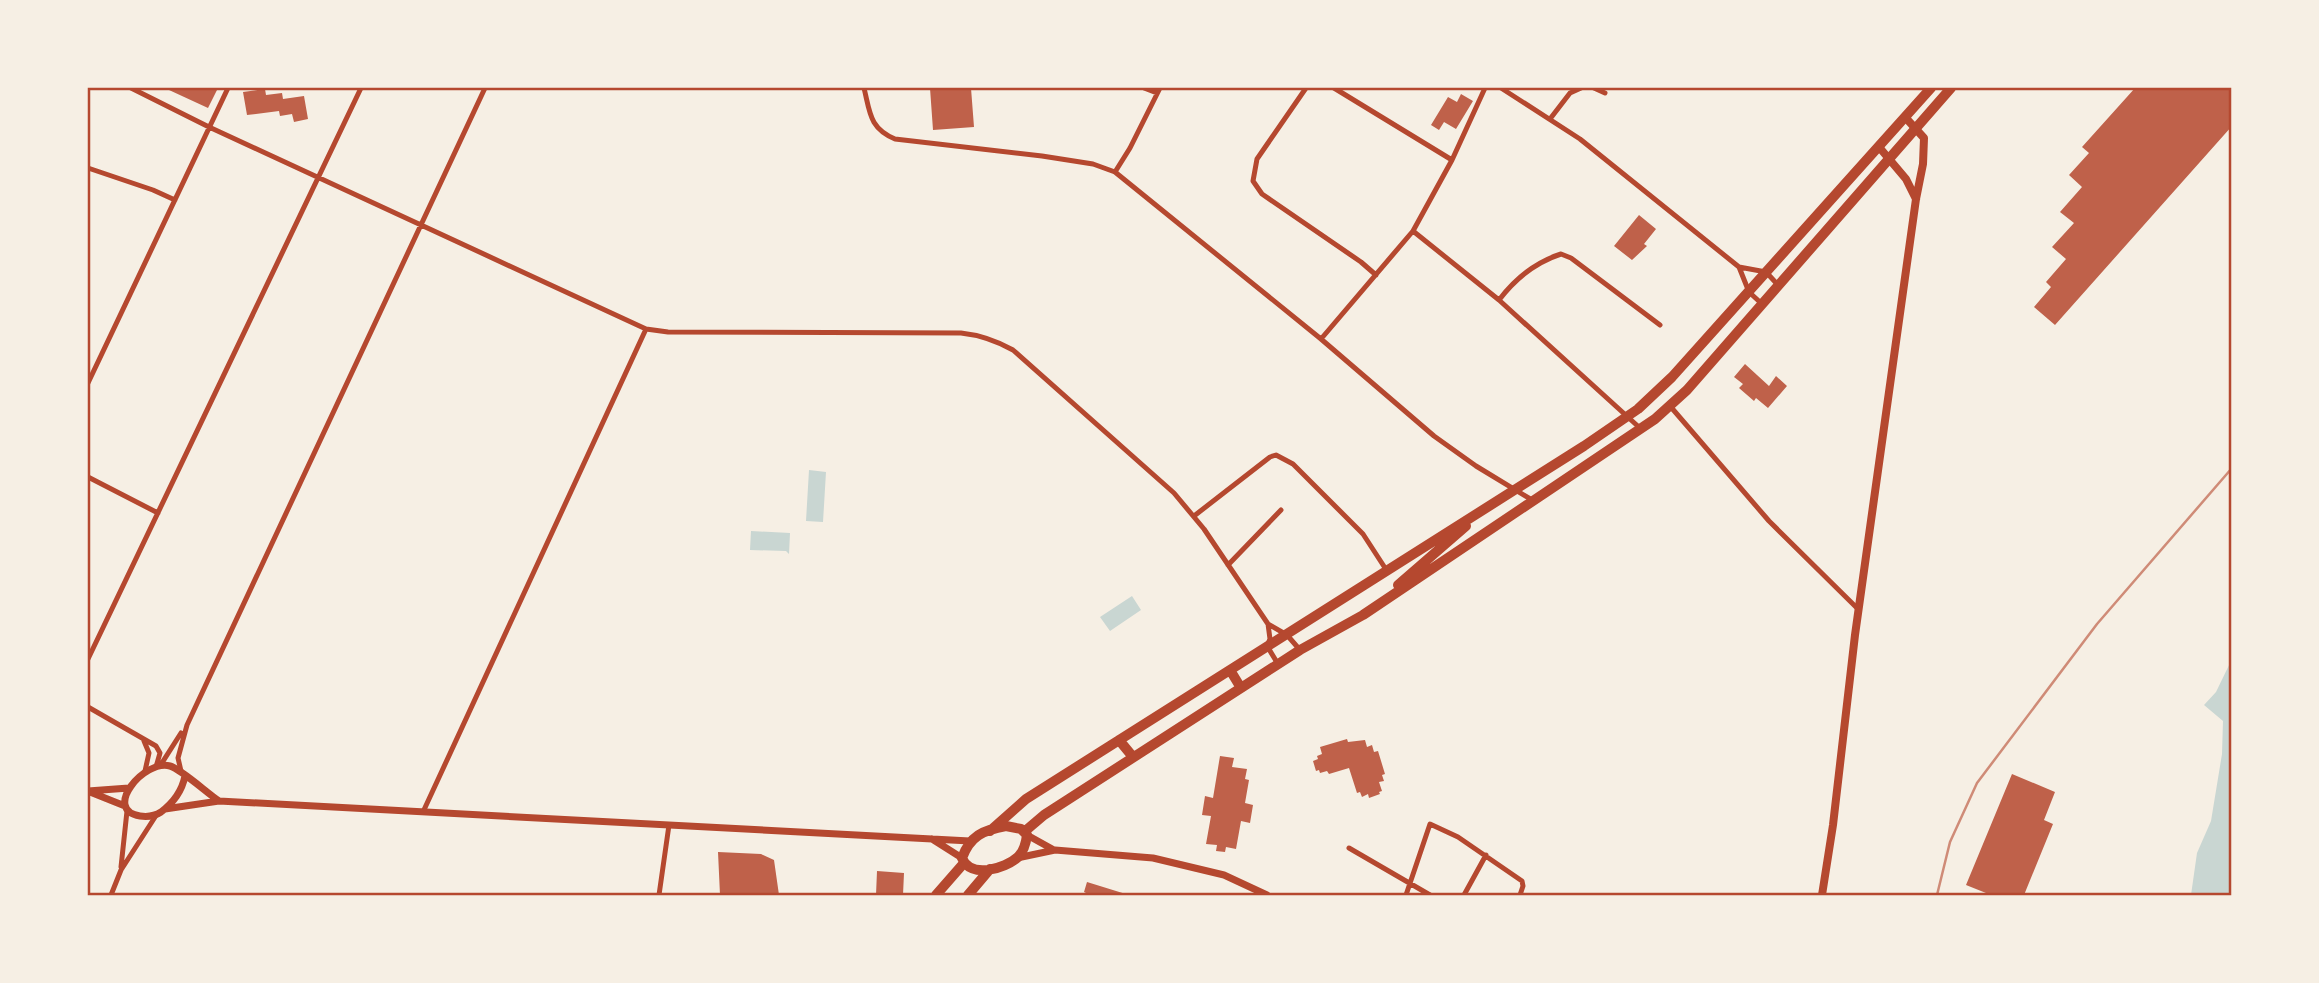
<svg xmlns="http://www.w3.org/2000/svg" width="2319" height="983" font-family="Jost,sans-serif">
	<style>
		.water { fill: #c9d6d2 }
		.building { fill: #bf614a }
		.lines { fill: none; stroke-linecap: round; stroke-linejoin: round }
		.minor { stroke: #b5482f; stroke-width: 5 }
		.tertiary { stroke: #b5482f; stroke-width: 7 }
		.secondary { stroke: #b5482f; stroke-width: 8 }
		.trunk { stroke: #b5482f; stroke-width: 10 }
		.rail { stroke: #cf8b77; stroke-width: 2.5 }
		.neatline { fill: none; stroke: #b5482f; stroke-width: 2.5 }
	</style>
	<rect width="100%" height="100%" fill="#f6efe4"/>
	<path class="water" d="M809,470L826,472L823,522L806,521Z
		M751,531L790,533L789,554L786,551L750,550Z
		M1132,596L1141,610L1110,631L1100,617Z
		M2231,661V895H2191L2197,853L2211,821L2222,754L2223,721L2204,705L2216,692Z"/>
	<path class="building" d="M170,88H218L208,108L169,90Z
		M930,88H971L974,127L933,130Z
		M2135,88H2232V126L2055,325L2034,307L2051,287L2046,282L2066,259L2052,247L2074,223L2060,212L2082,187L2069,175L2089,153L2082,147Z
		M265,89L266,95L282,93L283,99L304,96L308,119L294,122L292,114L280,116L279,111L247,115L243,92Z
		M1461,94L1473,101L1456,129L1444,122L1439,130L1431,125L1448,97L1457,102Z
		M1639,215L1656,229L1644,244L1647,246L1632,260L1614,246Z
		M1745,364L1769,386L1776,376L1787,386L1768,408L1756,398L1754,401L1739,388L1743,384L1734,377Z
		M1347,739L1348,742L1365,740L1367,747L1372,745L1374,752L1378,751L1385,774L1382,775L1384,781L1379,782L1382,791L1379,792L1380,794L1369,798L1368,794L1362,797L1360,792L1357,793L1349,768L1329,774L1327,771L1320,773L1319,770L1316,771L1313,761L1318,759L1317,756L1322,754L1320,747Z
		M1220,756L1234,758L1232,767L1247,769L1245,779L1249,780L1245,803L1253,805L1250,823L1241,821L1236,849L1226,847L1225,852L1216,851L1217,845L1206,844L1211,816L1202,815L1205,796L1213,798Z
		M2012,774L2055,792L2044,820L2053,824L2024,895H1991L1966,885Z
		M718,852L761,854L774,860L779,895H720Z
		M877,871L904,873L903,895H876Z
		M1087,882L1129,895H1087L1088,894L1084,892Z"/>
	<g class="lines">
		<path class="minor" d="M131,88L209,127L646,329L668,332L961,333C980,335 995,340 1013,350L1174,493L1204,529L1268,624L1287,635L1300,650
			M864,88C870,112 869,128 895,139L1042,156L1093,164L1115,172L1321,339L1434,436L1476,466L1532,500
			M1144,88L1157,93
			M1306,88L1257,159L1253,181L1262,194L1361,262L1376,275
			M1334,88L1452,160
			M1485,88L1452,160L1413,231L1499,300L1641,429
			M1501,88L1580,139L1739,267L1749,292L1762,304
			M1594,88L1605,93
			M1550,119L1570,93L1581,88
			M88,168L153,190L175,200
			M1115,172L1130,148L1160,88
			M1739,267L1766,272L1778,285
			M1499,300C1515,279 1536,262 1561,254L1571,258L1660,325
			M1321,339L1413,231
			M88,383L228,88
			M1670,406L1769,521L1858,609
			M88,477L158,513
			M1194,516L1270,457L1276,455L1293,464L1363,534L1387,571
			M1228,565L1281,510
			M1268,624L1270,639L1267,646L1278,664
			M88,659L361,88
			M88,707L156,746L160,753L156,767
			M144,741L149,753L145,771
			M160,766L181,733
			M181,771L178,758L187,725L485,88
			M423,812L646,329
			M1349,848L1430,895
			M121,867L127,811
			M111,895L121,870L157,814
			M659,895L669,825
			M1406,895L1430,824L1458,837L1522,881L1523,886L1520,895
			M1464,895L1486,855"/>
		<path class="tertiary" d="M185,776C182,791 173,803 161,812C155,816 147,817 140,816C102,810 144,759 170,766C181,769 207,793 219,801
			M88,791L129,788
			M90,792L125,806
			M165,809L219,801L970,841
			M1027,835L1054,850
			M932,839L962,858
			M1017,858L1055,850L1153,858L1224,875L1267,895"/>
		<path class="secondary" d="M1879,147L1906,179L1916,199
			M1822,895L1833,825L1855,635L1916,199L1923,164L1924,138L1905,117"/>
		<path class="trunk" d="M1398,585L1466,526
			M1230,670L1241,688
			M1119,740L1133,757
			M1006,826L1021,829L1027,835C1026,843 1024,851 1018,857C1005,869 970,879 962,858C970,836 983,830 1006,826Z
			M990,831L1026,799L1584,446L1638,409L1672,377L1931,88
			M1024,832L1044,815L1300,650L1363,615L1655,419L1687,390L1951,88
			M936,895L964,863
			M968,895L990,869"/>
		<path class="rail" d="M1937,895L1950,842L1977,783L2097,624L2232,468"/>
	</g>
	<rect width="2319" height="983" fill="none" stroke="#f6efe4" stroke-width="178"/>
	<rect x="89" y="89" width="2141" height="805" class="neatline"/>
</svg>
